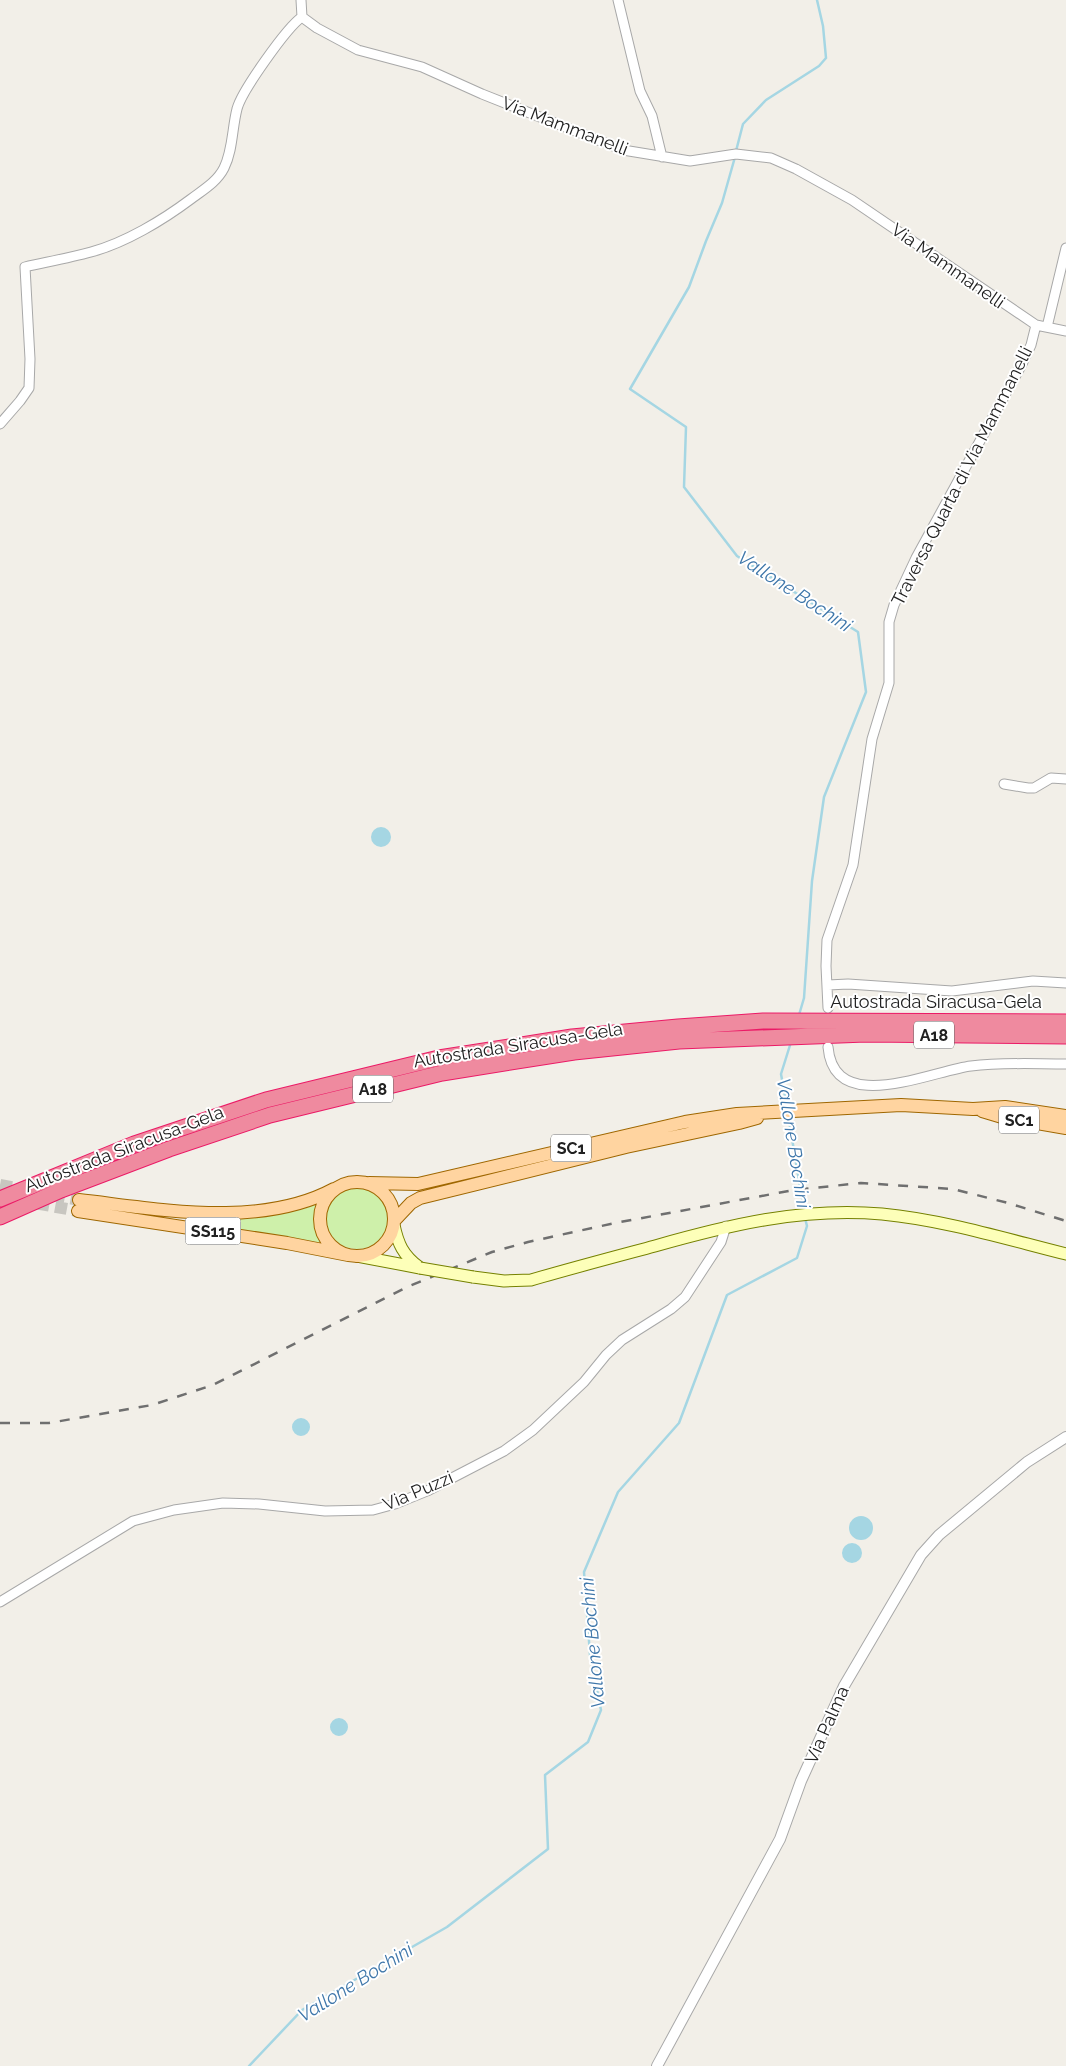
<svg xmlns="http://www.w3.org/2000/svg" width="1066" height="2066" font-family="Raleway,sans-serif">
	<style>
		.grass { fill: #cef0aa }
		.water { fill: #a5d6e3 }
		.lines { fill: none; stroke-linecap: round; stroke-linejoin: round }
		.stream { stroke: #a5d6e3; stroke-width: 2.5 }
		.primary-tunnel { stroke: #c8c6c0; stroke-width: 12; stroke-dasharray: 12 6; stroke-linecap: butt }
		.minor-casing { stroke: #a8a8a8; stroke-width: 11 }
		.tertiary-casing { stroke: #a8a8a8; stroke-width: 12 }
		.secondary-casing { stroke: #758100; stroke-width: 13 }
		.primary-casing { stroke: #9f6700; stroke-width: 14 }
		.motorway-casing { stroke: #eb1a66; stroke-width: 17 }
		.minor { stroke: #fff; stroke-width: 9 }
		.tertiary { stroke: #fff; stroke-width: 10 }
		.secondary { stroke: #fdffb9; stroke-width: 11 }
		.primary { stroke: #ffd4a0; stroke-width: 12 }
		.motorway { stroke: #ef8a9f; stroke-width: 15 }
		.rail { stroke: #6f6f6f; stroke-width: 2.5; stroke-dasharray: 10 10; stroke-linecap: butt }
		.secondary-bridge-casing { stroke: #758100; stroke-width: 13; stroke-linecap: butt }
		.secondary-bridge { stroke: #fdffb9; stroke-width: 11 }
		.labels { text-anchor: middle; stroke-width: 4; stroke-linejoin: round; paint-order: stroke }
		.shield { fill: #fff; stroke: #646464; stroke-width: 1 }
		.shield-label { font-size: 16px; font-weight: bold; fill: #212121 }
		.street-label { font-size: 18px; fill: #212121; stroke: #fff }
		.water-label { font-size: 19px; font-style: italic; fill: #3f77aa; stroke: #fff }
	</style>
	<rect width="100%" height="100%" fill="#f2efe8"/>
	<path class="grass" d="M326 1218a31 31 0 1 1 62 0a31 31 0 1 1-62 0Z
		M316,1204L315,1224L322,1243L229,1227L225,1225L228,1221L295,1210Z"/>
	<path class="water" d="M371 837a10 10 0 1 1 20 0a10 10 0 1 1-20 0Z
		M292 1427a9 9 0 1 1 18 0a9 9 0 1 1-18 0Z
		M849 1528a12 12 0 1 1 24 0a12 12 0 1 1-24 0Z
		M842 1553a10 10 0 1 1 20 0a10 10 0 1 1-20 0Z
		M330 1727a9 9 0 1 1 18 0a9 9 0 1 1-18 0Z"/>
	<g class="lines">
		<path class="stream" d="M736,151L743,124L766,100L819,66L826,58L823,26L817,0
			M735,157L722,203L706,241L689,287L630,389L686,427L684,487L737,556L858,632L866,692L824,797L812,881L804,998L799,1015
			M787,1107L781,1074L791,1042
			M788,1115L804,1210
			M249,2066L302,2010L447,1927L548,1849L545,1775L588,1742L601,1710L590,1655L584,1572L618,1492L679,1423L727,1295L797,1258L807,1226L805,1218"/>
		<path class="primary-tunnel" d="M0,1185L79,1200
			M2,1197L78,1211"/>
		<g class="minor-casing">
			<path id="minor" d="M301,0L302,17
				M618,0L640,91L652,116L662,157
				M302,17L317,28L358,50L422,67L482,94L623,150L690,161L736,154L771,158L796,169L852,200L1036,325L1066,331
				M1047,327L1066,248
				M0,424L20,401L29,388L30,359L25,267C47,262 69,258 91,252C125,243 163,220 191,199C203,190 217,182 224,168C233,150 232,128 237,109C241,92 287,27 302,17
				M1004,784L1028,788H1034L1051,778L1066,779
				M828,985L848,984L952,991L1033,981L1066,983
				M828,1008L826,966L827,940L853,865L872,739L889,683V622L894,605L916,558L1022,364L1031,345L1036,325
				M828,1047C834,1117 931,1071 971,1066C1002,1062 1034,1064 1066,1064
				M0,1602L133,1521L174,1510L223,1503L259,1504L325,1511L373,1510L395,1504L427,1491L504,1451L533,1430L584,1382L606,1355L622,1340L671,1309L685,1297L721,1242L726,1226"/>
		</g>
		<g class="tertiary-casing">
			<path id="tertiary" d="M657,2066L780,1839L801,1781L844,1686L921,1555L939,1535L1027,1462L1066,1437"/>
		</g>
		<g class="secondary-casing">
			<path id="secondary" d="M394,1225C398,1244 403,1255 419,1267
				M357,1256L420,1268
				M473,1277L504,1281L531,1280C572,1268 614,1257 655,1246C729,1225 803,1207 882,1214C944,1220 1006,1239 1066,1254"/>
		</g>
		<g class="primary-casing">
			<path id="primary" d="M982,1111L1002,1117L1066,1128
				M320 1219a37 37 0 1 1 74 0a37 37 0 1 1-74 0Z
				M369,1183L418,1184L685,1122L737,1114L901,1105L973,1109L1005,1107L1066,1116
				M79,1200C159,1209 260,1229 334,1189
				M78,1211L287,1243L348,1255
				M394,1221L411,1203L420,1198L626,1147L739,1123L757,1118"/>
		</g>
		<g class="motorway-casing">
			<path id="motorway" d="M0,1199L134,1144L266,1100L439,1058L572,1037L678,1027L763,1021L1066,1022
				M0,1217L61,1190L169,1149L270,1115L442,1073L574,1052L679,1041L866,1034L1066,1036"/>
		</g>
		<use href="#minor" class="minor"/>
		<use href="#tertiary" class="tertiary"/>
		<use href="#secondary" class="secondary"/>
		<use href="#primary" class="primary"/>
		<use href="#motorway" class="motorway"/>
		<path class="rail" d="M0,1423H49L152,1405L213,1385L407,1287L492,1252L528,1242L615,1223L794,1190L861,1183L953,1189L1008,1203L1066,1221"/>
		<g class="secondary-bridge-casing">
			<path id="secondary-bridge" d="M420,1268L473,1277"/>
		</g>
		<use href="#secondary-bridge" class="secondary-bridge"/>
	</g>
	<g class="labels">
		<g class="shield">
			<rect x="914" y="1021.5" width="40" height="27" rx="4"/>
			<rect x="353" y="1075.5" width="40" height="27" rx="4"/>
			<rect x="999" y="1106.5" width="40" height="27" rx="4"/>
			<rect x="551" y="1134.5" width="40" height="27" rx="4"/>
			<rect x="185.5" y="1217.5" width="55" height="27" rx="4"/>
		</g>
		<g class="shield-label">
			<text x="934" y="1041">A18</text>
			<text x="373" y="1095">A18</text>
			<text x="1019" y="1126">SC1</text>
			<text x="571" y="1154">SC1</text>
			<text x="213" y="1237">SS115</text>
		</g>
		<g class="street-label">
			<text transform="translate(565 126) rotate(21)" y="6">Via Mammanelli</text>
			<text transform="translate(948 266) rotate(35)" y="6">Via Mammanelli</text>
			<text transform="translate(962 476) rotate(-63)" y="6">Traversa Quarta di Via Mammanelli</text>
			<text x="936" y="1008">Autostrada Siracusa-Gela</text>
			<text transform="translate(518 1045) rotate(-9)" y="6">Autostrada Siracusa-Gela</text>
			<text transform="translate(124 1149) rotate(-21)" y="6">Autostrada Siracusa-Gela</text>
			<text transform="translate(418 1491) rotate(-23)" y="6">Via Puzzi</text>
			<text transform="translate(827 1725) rotate(-66)" y="6">Via Palma</text>
		</g>
		<g class="water-label">
			<text transform="translate(795 591) rotate(33)" y="7">Vallone Bochini</text>
			<text transform="translate(794 1143) rotate(81)" y="7">Vallone Bochini</text>
			<text transform="translate(592 1643) rotate(-95)" y="7">Vallone Bochini</text>
			<text transform="translate(355 1982) rotate(-32)" y="7">Vallone Bochini</text>
		</g>
	</g>
</svg>
